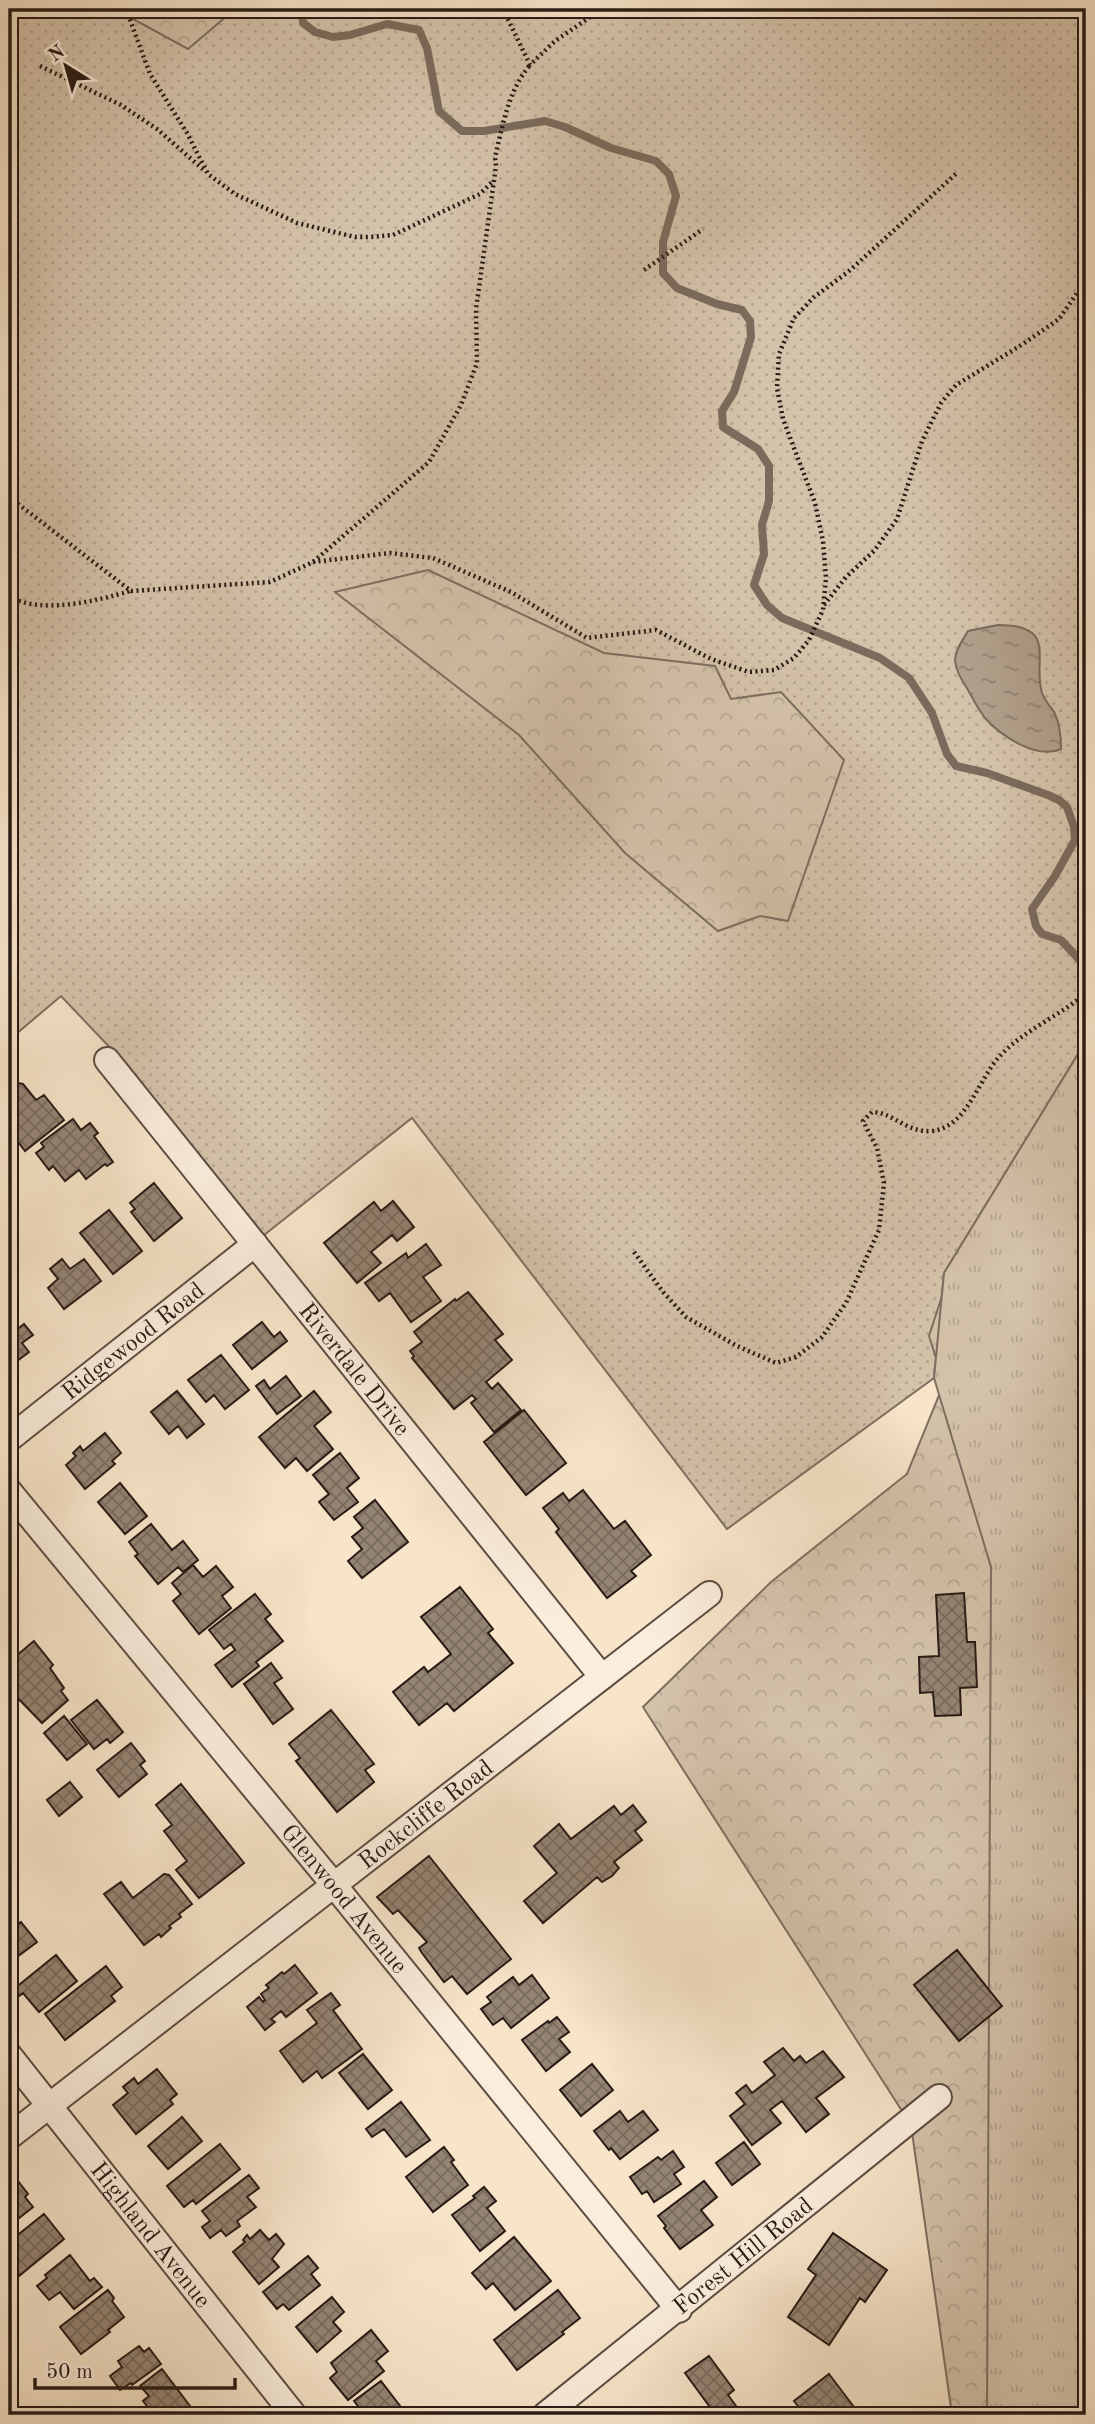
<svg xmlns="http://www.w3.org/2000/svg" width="1095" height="2424" font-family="'Old Standard TT',serif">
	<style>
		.grass { fill: url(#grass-dots); stroke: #7e6e60; stroke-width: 2 }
		.forest { fill: url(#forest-crowns); stroke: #7e6e60; stroke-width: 2 }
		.park { fill: url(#park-tufts); stroke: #7e6e60; stroke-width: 2 }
		.water { fill: url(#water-ripples); stroke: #7b6b5c; stroke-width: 2 }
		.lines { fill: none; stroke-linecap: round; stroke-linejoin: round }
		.stream { stroke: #7b6b5c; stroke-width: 8 }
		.building { fill: url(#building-cross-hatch); stroke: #291b15; stroke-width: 2 }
		.minor-casing { stroke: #5c4d42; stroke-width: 28 }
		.path { stroke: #291b15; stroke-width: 4.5; stroke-dasharray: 2 3.5; stroke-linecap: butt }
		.minor { stroke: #faeddc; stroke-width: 24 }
		.labels { text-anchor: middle; stroke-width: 6; stroke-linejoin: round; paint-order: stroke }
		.street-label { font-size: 24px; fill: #291b15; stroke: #faeddc }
	</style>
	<defs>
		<pattern id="grass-dots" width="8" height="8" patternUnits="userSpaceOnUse" patternTransform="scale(1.75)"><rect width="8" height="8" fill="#d4c2aa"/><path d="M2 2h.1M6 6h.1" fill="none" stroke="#b6a691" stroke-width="1.8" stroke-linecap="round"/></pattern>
		<pattern id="forest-crowns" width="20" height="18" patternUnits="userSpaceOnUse" patternTransform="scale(1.75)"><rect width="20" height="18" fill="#d4c2aa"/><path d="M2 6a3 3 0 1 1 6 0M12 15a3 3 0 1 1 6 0" fill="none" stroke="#b6a691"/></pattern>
		<pattern id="park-tufts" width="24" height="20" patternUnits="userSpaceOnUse" patternTransform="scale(1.75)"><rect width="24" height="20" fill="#d4c2aa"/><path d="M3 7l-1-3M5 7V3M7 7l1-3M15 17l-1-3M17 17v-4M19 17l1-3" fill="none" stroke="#b6a691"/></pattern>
		<pattern id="water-ripples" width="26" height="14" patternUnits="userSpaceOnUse" patternTransform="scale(1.75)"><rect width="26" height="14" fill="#b1a08c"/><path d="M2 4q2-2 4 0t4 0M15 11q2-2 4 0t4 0" fill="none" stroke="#908271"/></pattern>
		<pattern id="building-cross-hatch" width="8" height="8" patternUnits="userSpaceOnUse" patternTransform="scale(1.75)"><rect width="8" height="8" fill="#948473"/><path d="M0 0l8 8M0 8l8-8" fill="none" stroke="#796b5d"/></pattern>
	</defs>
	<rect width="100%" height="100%" fill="#f7e4c9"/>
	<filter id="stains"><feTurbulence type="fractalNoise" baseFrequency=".00286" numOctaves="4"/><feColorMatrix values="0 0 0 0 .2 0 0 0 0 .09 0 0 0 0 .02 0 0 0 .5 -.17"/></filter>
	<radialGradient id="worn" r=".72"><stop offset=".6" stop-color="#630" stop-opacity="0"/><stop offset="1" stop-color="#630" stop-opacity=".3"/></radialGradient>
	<path class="grass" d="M9,9H1086V1041L944,1273L934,1378L727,1529L412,1118L254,1243L115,1053L61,996L9,1040Z"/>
	<path class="forest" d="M130,9H235L188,49L133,19Z
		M428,570L604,653L715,666L731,699L781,692L844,760L788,921L760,916L718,931L625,853L519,735L335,592Z
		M1013,1221L1086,2415H952L911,2125L643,1707L771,1582L907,1474L944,1383L929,1336L943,1293Z"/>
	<path class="park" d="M1086,1041V2415H987L991,1567L934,1378L944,1273Z"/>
	<path class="water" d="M998,625C1059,625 1032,659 1042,693C1045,701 1050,706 1054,712C1060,723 1061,737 1061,749C1037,760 1001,736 985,718C978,709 973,699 968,690C962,680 956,672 955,660C955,650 963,640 968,631Z"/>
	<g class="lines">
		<path class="stream" d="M302,9L303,23L315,32L333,37L350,35L387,24L419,30L427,48L439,111L462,131H484L545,121L565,127L611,148L656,161L669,174L676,196L663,242V273L677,288L717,304L742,310L750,321L751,337L734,392L722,411L723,427L758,449L769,466V501L762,525L764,554L754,585L767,605L782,618L880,658L909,678L932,713L947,754L956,766L987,773L1048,795L1059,800L1067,807L1074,827L1075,840L1055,876L1032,909L1036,926L1042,934L1061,940L1086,967"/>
	</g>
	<path class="building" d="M13,1082L23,1084L36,1100L44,1095L64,1120L25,1151L9,1130V1083Z
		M73,1119L81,1130L90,1123L98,1133L94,1136L113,1162L107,1166L105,1164L86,1179L79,1170L65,1181L53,1166L49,1170L36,1153L44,1147L41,1143Z
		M154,1183L182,1218L154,1241L131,1212L135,1209L130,1203Z
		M393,1201L414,1227L397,1241L392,1235L371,1252L381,1263L357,1283L324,1243L374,1202L381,1211Z
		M109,1210L142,1251L113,1274L80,1233Z
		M426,1244L441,1265L423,1277L441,1301L411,1322L390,1293L379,1301L365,1283L406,1253L408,1258Z
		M62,1259L70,1269L84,1259L101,1281L64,1309L48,1288L58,1279L50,1269Z
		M468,1292L503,1334L495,1340L512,1360L486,1382L492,1389L498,1383L521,1410L494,1432L471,1403L476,1399L472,1395L454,1409L412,1358L414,1356L410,1351L422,1342L414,1332L455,1299L456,1301Z
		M262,1322L274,1337L280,1332L287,1341L252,1369L233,1345Z
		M24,1324L33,1335L22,1343L29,1352L9,1367V1332L11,1330L13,1333Z
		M221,1355L249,1390L225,1409L214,1395L206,1402L188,1380Z
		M286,1376L301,1396L277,1414L256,1386L264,1380L270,1389Z
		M177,1391L204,1424L187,1438L178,1426L169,1434L151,1412Z
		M314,1391L331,1412L314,1426L333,1449L307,1471L296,1458L285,1468L259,1437Z
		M524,1410L566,1463L526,1495L484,1442Z
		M105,1433L121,1453L112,1461L115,1464L85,1489L66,1465L76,1456L73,1453L80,1446L83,1451Z
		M340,1453L359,1478L347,1488L358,1502L334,1520L319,1502L329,1494L313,1475Z
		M120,1483L147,1516L125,1534L98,1502Z
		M583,1490L614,1529L625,1521L651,1555L631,1571L636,1576L607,1598L556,1532L559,1529L543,1508L563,1493L569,1501Z
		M375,1500L408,1542L362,1578L348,1561L362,1549L352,1537L363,1528L354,1517Z
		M151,1524L172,1550L183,1541L198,1560L183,1572L178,1567L158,1584L135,1556L138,1554L129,1542Z
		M193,1565L203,1577L216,1566L233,1587L222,1596L231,1608L199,1634L173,1601L181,1594L172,1583Z
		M460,1587L493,1629L488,1633L513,1663L454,1711L447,1703L419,1725L393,1692L424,1667L428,1672L451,1654L421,1617Z
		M964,1593L967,1642H975L977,1687L960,1688L961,1715L935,1716L933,1692L920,1693L919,1657L939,1656L936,1595Z
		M255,1594L271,1614L265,1619L283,1641L256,1662L259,1666L232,1687L215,1665L235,1650L231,1644L224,1649L209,1630Z
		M34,1641L53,1665L50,1668L64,1688L61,1691L68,1700L42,1723L9,1689V1662Z
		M271,1663L282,1678L274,1683L293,1709L273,1724L244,1684Z
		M97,1700L123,1732L110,1743L107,1739L94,1749L71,1720Z
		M331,1710L374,1764L365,1770L374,1782L337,1812L296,1761L300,1758L289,1744Z
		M64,1716L87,1744L67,1760L44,1733Z
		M131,1743L145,1761L140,1765L147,1774L119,1797L97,1770Z
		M70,1782L82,1797L59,1816L47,1800Z
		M181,1784L244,1863L199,1898L176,1870L187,1861L164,1831L172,1825L156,1805Z
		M633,1805L646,1822L635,1831L642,1840L614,1862L619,1868L612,1876L602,1882L597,1877L543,1923L524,1901L557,1873L534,1846L559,1824L571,1839L614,1806L621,1815Z
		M429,1856L511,1959L467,1994L452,1976L444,1982L422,1953L419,1948L427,1942L398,1910L393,1914L377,1897Z
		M164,1874L169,1875L192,1904L179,1914L181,1917L169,1926L171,1928L161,1937L159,1934L144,1945L104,1894L121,1882L133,1898Z
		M21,1922L37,1942L9,1963V1932Z
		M957,1950L1002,2006L959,2041L914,1985Z
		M56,1955L77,1981L39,2012L23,1993L19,1996L14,1989Z
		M295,1965L317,1993L286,2017L281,2011L271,2019L275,2022L265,2030L247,2007L259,1997L263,2002L265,2000L261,1994L269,1988L266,1985L282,1972L284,1974Z
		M106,1966L122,1987L111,1996L115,2001L65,2040L45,2014Z
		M532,1975L549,1998L511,2028L503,2018L493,2025L481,2009L491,2002L487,1997L513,1977L519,1985Z
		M331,1993L340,2005L333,2010L362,2049L322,2078L317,2071L303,2082L280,2051L317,2023L307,2010Z
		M557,2017L569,2032L559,2039L570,2052L546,2071L522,2040L548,2021L549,2023Z
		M783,2048L794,2061L800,2056L806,2063L823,2051L844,2077L816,2098L829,2114L806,2132L782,2101L770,2110L781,2123L752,2145L730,2116L745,2104L736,2093L746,2085L752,2093L775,2075L764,2062Z
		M363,2054L392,2090L368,2109L339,2073Z
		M592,2064L613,2090L581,2116L560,2090Z
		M157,2069L177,2094L170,2100L173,2104L136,2134L113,2105L128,2093L123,2087L134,2078L138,2084Z
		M401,2102L430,2140L406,2157L384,2129L372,2137L366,2129Z
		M620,2111L628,2122L643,2111L658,2130L620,2159L611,2148L609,2150L594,2131Z
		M182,2117L202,2141L168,2169L148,2146Z
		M744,2142L760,2164L732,2185L716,2163Z
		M220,2144L240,2169L196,2204L193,2200L184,2207L167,2186Z
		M444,2147L454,2160L451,2162L468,2185L433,2212L406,2177Z
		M673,2151L684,2167L674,2174L681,2184L654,2202L647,2191L642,2194L630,2177L658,2157L661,2160Z
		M249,2175L259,2188L247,2197L256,2207L237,2221L240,2226L226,2236L221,2230L210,2238L202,2227L210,2221L202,2211Z
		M18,2181L28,2194L25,2197L33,2207L9,2226V2188Z
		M704,2181L717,2197L701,2210L713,2225L680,2249L664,2228L666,2226L658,2216Z
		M484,2187L496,2201L487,2208L505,2231L480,2251L452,2215L475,2198L473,2196Z
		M44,2214L64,2239L19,2276L18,2273L12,2278L9,2273V2242Z
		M260,2230L269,2240L276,2234L284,2244L272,2259L279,2267L259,2284L233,2252L245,2242L243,2240L247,2235L250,2239Z
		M833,2233L887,2270L865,2302L860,2298L829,2345L788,2317L816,2275L808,2269Z
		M514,2237L551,2281L515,2310L493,2283L486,2289L472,2273Z
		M70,2255L90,2281L94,2278L102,2287L74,2309L60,2292L49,2300L37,2286L47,2278L45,2275Z
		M308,2256L318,2268L311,2274L320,2285L289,2310L283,2304L277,2309L263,2292Z
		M108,2290L114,2298L112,2301L124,2317L108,2330L110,2332L81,2354L60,2327Z
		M558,2290L580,2318L562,2332L564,2334L517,2370L494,2340Z
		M332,2297L344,2312L333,2322L341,2331L317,2352L296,2327Z
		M371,2330L388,2351L376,2361L384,2371L348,2400L330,2378L337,2372L331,2363Z
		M139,2346L144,2352L149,2348L161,2364L132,2385L131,2383L120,2390L110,2376L122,2367L118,2361Z
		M709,2356L734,2390L728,2395L739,2410L733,2415H705L712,2410L685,2373Z
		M162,2369L190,2406L177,2415H154L143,2401L149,2396L140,2386Z
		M829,2374L860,2415H805L794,2401Z
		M381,2381L407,2415H365L354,2401Z"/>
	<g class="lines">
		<g class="minor-casing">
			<g id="minor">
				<path id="s1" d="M107,1060L602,1677"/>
				<path id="s2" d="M9,1439L255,1244"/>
				<path id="s3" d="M9,1491L334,1885L679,2310"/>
				<path id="s4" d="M9,2055L294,2415"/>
				<path id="s5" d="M9,2137L709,1594"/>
				<path id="s6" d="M545,2415L939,2097"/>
			</g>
		</g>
		<path class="path" d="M126,9L150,74L187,133L208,174L235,194L297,223L355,237H370L393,235L480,194L494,180
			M503,9L530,65L555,41L602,9
			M40,66L121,105L157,129L205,171
			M644,270L703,229
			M9,497L131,591L270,582L313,562L429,462L461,405L477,363L476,309L496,166L495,157C503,125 508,91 530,65
			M313,562L390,553L433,558L511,592L587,638L656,630L711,659L749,672L774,670L794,658L809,640L823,610L826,578L823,541L815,503L783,419L777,388L779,354L794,318L814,297L848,272L958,172
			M9,596C39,615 97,601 130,591
			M824,605L846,577L874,551L897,519L922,441L941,403L956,385L1023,344L1059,319L1086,280
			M634,1252L663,1292L686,1317L737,1346L776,1363L796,1357L822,1337L846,1303L879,1230L884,1183L877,1148L863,1121L872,1112C893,1112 906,1133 932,1131C967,1127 978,1080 999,1057C1022,1031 1060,1016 1086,993"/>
		<use href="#minor" class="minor"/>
	</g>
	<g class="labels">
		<g class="street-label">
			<text dy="8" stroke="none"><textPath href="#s2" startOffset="158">Ridgewood Road</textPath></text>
			<text dy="8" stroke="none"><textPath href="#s1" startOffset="396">Riverdale Drive</textPath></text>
			<text dy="8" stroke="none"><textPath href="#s5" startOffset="527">Rockcliffe Road</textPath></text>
			<text dy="8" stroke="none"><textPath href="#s3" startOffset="528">Glenwood Avenue</textPath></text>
			<text dy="8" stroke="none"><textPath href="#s4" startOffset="229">Highland Avenue</textPath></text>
			<text dy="8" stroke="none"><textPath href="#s6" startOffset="254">Forest Hill Road</textPath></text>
		</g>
	</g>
	<rect width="1095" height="2424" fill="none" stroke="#f7e4c9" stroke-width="35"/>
	<rect x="10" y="10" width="1074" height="2403" fill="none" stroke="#291b15" stroke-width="3.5"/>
	<rect x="18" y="18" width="1060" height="2389" fill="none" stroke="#291b15" stroke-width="2"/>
	<g transform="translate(66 66) rotate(323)" stroke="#faeddc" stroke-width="5" paint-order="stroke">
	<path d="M0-5L12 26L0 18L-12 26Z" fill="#291b15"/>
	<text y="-10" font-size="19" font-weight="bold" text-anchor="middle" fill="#291b15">N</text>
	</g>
	<path d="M35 2378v10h200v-10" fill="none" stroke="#291b15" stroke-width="3.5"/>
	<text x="46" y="2378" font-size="21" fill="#291b15" stroke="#faeddc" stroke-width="5" paint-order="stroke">50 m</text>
	<rect width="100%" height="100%" filter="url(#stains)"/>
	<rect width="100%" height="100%" fill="url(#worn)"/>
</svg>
